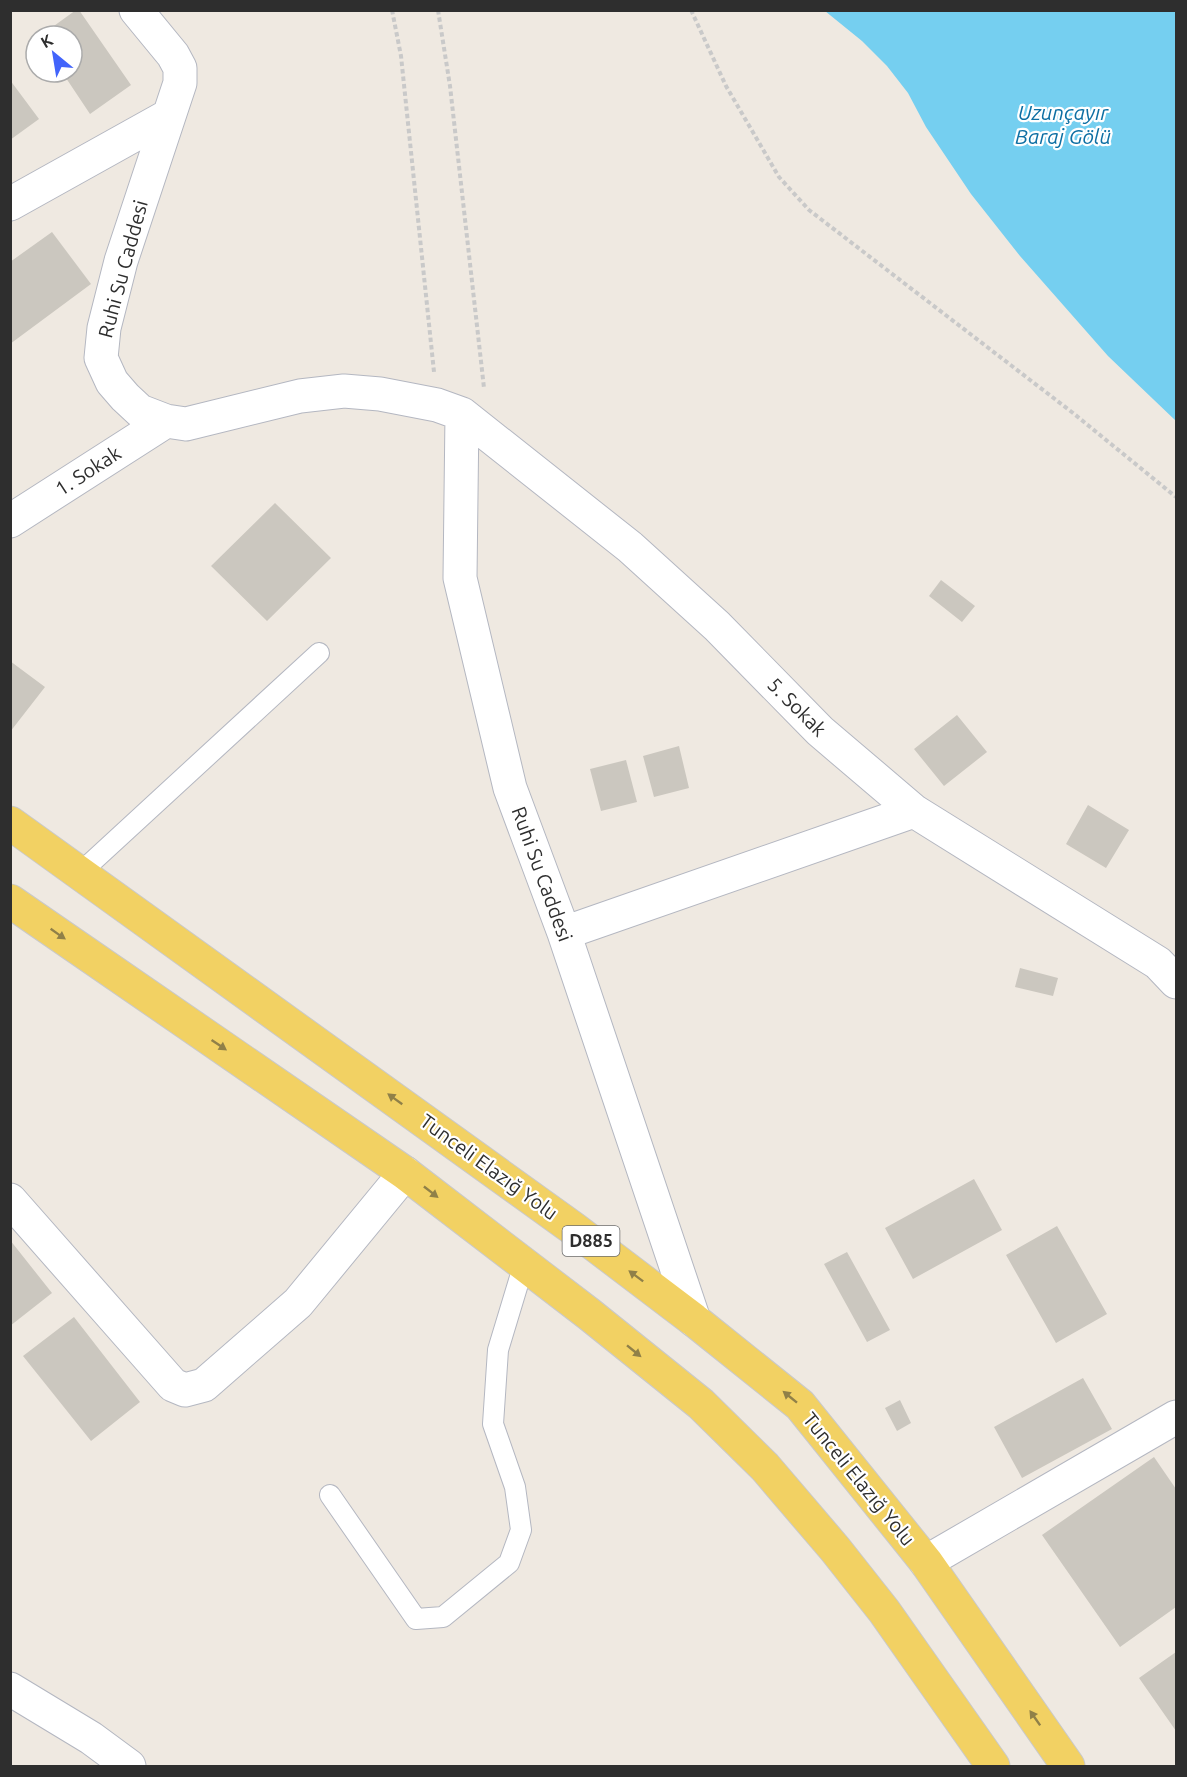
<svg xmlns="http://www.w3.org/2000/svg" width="1187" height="1777" font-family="Ubuntu,sans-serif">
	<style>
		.water { fill: #75cff0 }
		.building { fill: #cbc7bf }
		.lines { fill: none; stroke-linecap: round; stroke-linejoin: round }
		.lane-casing { stroke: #b4b7c1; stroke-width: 22 }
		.street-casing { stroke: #b4b7c1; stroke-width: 35 }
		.primary-casing { stroke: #c9c9c9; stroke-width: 35 }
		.path { stroke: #c9c9c9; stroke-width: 4; stroke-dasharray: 4.5 3; stroke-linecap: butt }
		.lane { stroke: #fff; stroke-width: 20 }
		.street { stroke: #fff; stroke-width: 33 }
		.primary { stroke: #f2d163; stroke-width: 33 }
		.oneway { fill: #908048 }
		.labels { text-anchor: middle; stroke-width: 4.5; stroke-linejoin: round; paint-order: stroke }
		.shield { fill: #fff; stroke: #6d6d6d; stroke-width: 1.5 }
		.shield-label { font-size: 18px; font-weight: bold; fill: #2e2e2e }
		.street-label { font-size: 20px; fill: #2e2e2e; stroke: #fff }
		.water-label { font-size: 21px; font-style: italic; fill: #0d6fa3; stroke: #fff }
	</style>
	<rect width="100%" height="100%" fill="#efe9e1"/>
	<path class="water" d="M825,11H1176V421L1108,356L1020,256L971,194L926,127L908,93L887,66L862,41Z"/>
	<path class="building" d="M76,10H79L131,85L90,114L62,72H72V36H40Z
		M10,80L39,119L10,140Z
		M52,232L91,284L10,344V262Z
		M275,503L331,558L267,621L211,566Z
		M941,580L975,606L962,622L929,596Z
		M10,661L45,687L10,732Z
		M957,715L987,752L944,786L914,749Z
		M679,746L689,788L654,797L643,756Z
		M626,760L637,802L601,811L590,769Z
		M1088,805L1129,830L1106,868L1066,844Z
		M1020,968L1058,978L1053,996L1015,987Z
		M974,1179L1002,1230L913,1279L885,1228Z
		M1057,1226L1107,1314L1056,1343L1006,1255Z
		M10,1240L52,1293L10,1326Z
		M847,1252L890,1330L867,1342L824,1264Z
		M74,1317L140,1402L91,1441L23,1356Z
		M1083,1378L1112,1429L1022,1478L994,1427Z
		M900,1400L911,1423L897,1431L885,1408Z
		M1154,1457L1176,1489V1607L1120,1647L1042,1535Z
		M1176,1652V1731L1139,1678Z"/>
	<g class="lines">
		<g class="lane-casing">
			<path id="lane" d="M81,872L319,653
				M330,1495L416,1619L443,1617L509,1563L521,1530L515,1487L493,1424L498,1350L524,1264"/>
		</g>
		<g class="street-casing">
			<path id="street" d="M136,10L173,55L180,68V83L121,261L104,328L101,358L112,382L125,397L140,411L166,421L186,424L300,396L344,391L380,394L437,405L462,414L630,547L717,626L820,731L914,811L1158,963L1176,982
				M10,204L168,116
				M462,414L460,578L510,788L564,933L694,1320
				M10,521L166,421
				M564,933L914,811
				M10,1200L173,1385L185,1390L204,1385L298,1303L405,1173
				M926,1562L1176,1417
				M10,1689L91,1738L129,1766"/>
		</g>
		<g class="primary-casing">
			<path id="primary" d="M10,823L574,1229L694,1320L800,1405L926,1562L1068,1766
				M10,901L405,1173L589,1314L701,1404L765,1467L835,1549L884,1611L993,1766"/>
		</g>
		<path class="path" d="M392,10L401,56L434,372
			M438,10L450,86L484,388
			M691,10L726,86L779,177L809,210L1073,413L1176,497"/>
		<use href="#lane" class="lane"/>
		<use href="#street" class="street"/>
		<use href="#primary" class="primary"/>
	</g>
	<defs><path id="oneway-solid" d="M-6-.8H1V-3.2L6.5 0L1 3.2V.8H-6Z" transform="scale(1.5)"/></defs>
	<g class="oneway">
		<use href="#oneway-solid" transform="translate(58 934) rotate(35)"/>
		<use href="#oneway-solid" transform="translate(219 1045) rotate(34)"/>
		<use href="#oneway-solid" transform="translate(395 1099) rotate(-144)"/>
		<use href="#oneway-solid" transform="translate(431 1192) rotate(38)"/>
		<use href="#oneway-solid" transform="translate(636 1276) rotate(-143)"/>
		<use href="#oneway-solid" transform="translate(634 1351) rotate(39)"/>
		<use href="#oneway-solid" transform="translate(790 1397) rotate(-141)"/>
		<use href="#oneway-solid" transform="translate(1035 1718) rotate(-125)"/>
	</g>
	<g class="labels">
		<rect class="shield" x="562.5" y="1226" width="57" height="30" rx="4.5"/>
		<g class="shield-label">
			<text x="591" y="1247">D885</text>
		</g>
		<g class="street-label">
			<text transform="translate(123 269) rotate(-75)" y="7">Ruhi Su Caddesi</text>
			<text transform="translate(88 471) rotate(-33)" y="7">1. Sokak</text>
			<text transform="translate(797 707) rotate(45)" y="7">5. Sokak</text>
			<text transform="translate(542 874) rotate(70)" y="7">Ruhi Su Caddesi</text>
			<text transform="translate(489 1167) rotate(36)" y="7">Tunceli Elazığ Yolu</text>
			<text transform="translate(859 1479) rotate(51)" y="7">Tunceli Elazığ Yolu</text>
		</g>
		<g class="water-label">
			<text x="1063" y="120">Uzunçayır<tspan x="1063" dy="24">Baraj Gölü</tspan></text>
		</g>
	</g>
	<rect width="1187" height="1777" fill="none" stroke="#2e2e2e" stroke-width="24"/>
	<g transform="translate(54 54) rotate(330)"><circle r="28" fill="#ffffff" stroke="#ababab" stroke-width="1.5"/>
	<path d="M0-4.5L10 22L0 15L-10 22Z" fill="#4264fb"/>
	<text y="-9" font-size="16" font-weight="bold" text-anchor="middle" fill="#2e2e2e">K</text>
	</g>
</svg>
